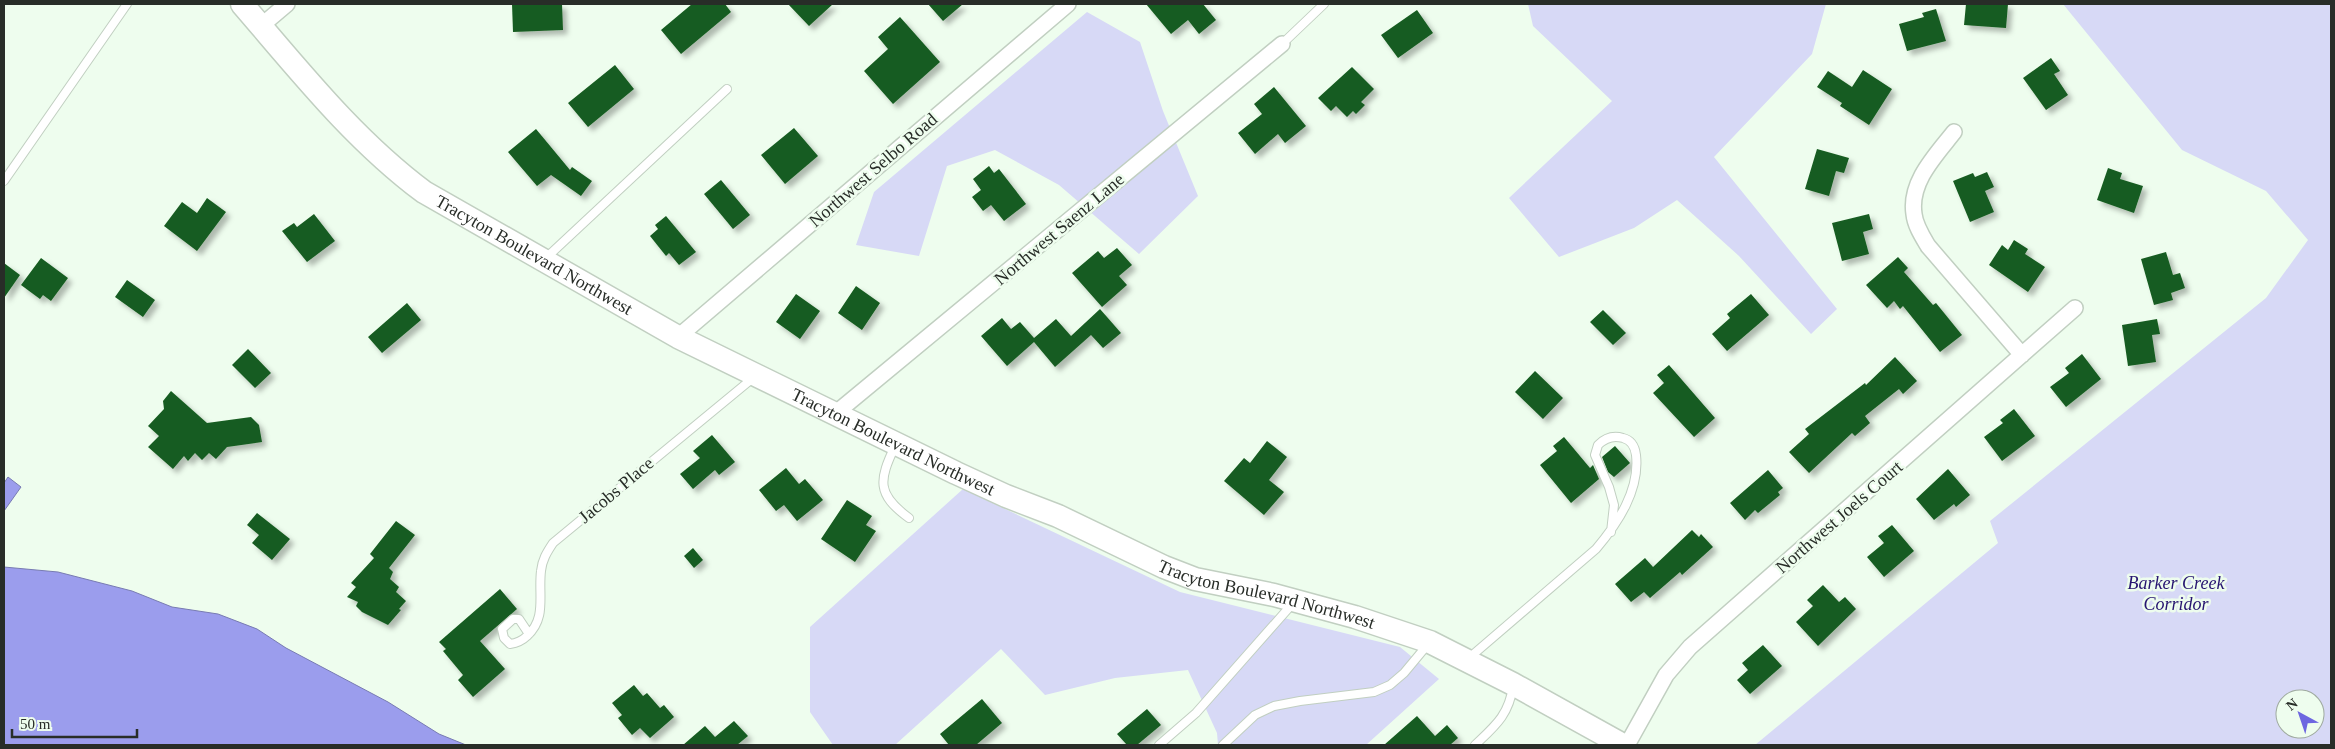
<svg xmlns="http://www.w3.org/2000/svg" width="2335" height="749" font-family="'Times New Roman',serif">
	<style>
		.green { fill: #d7d9f6; fill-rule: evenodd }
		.water { fill: #9b9ded; stroke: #787bb2 }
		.building { fill: #175c20; filter: url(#shadow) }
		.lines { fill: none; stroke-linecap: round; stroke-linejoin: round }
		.lane-casing { stroke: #c1cfc1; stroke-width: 10 }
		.street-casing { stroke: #c1cfc1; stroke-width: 18 }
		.secondary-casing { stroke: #c1cfc1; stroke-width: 25 }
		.lane { stroke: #fff; stroke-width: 8 }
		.street { stroke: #fff; stroke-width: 15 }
		.secondary { stroke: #fff; stroke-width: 22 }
		.labels { text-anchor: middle; stroke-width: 5; stroke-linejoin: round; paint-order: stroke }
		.street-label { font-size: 18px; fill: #282d28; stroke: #eefdee }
		.park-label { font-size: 18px; font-style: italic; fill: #271571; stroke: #eefdee }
	</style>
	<defs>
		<filter id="shadow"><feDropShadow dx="4.5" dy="4.5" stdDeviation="2.5" flood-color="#0004"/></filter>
	</defs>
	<rect width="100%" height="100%" fill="#eefdee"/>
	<path class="green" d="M1528,4H1826L1812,54L1714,157L1837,309L1811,334L1739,256L1677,200L1634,228L1559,257L1509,198L1612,101L1533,26Z
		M2063,4H2331V745H1755L1998,543L1990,521L2266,298L2308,240L2266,191L2182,150ZM2285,699H2315V729H2285Z
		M1087,12L1140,42L1163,111L1198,196L1139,254L1059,185L995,150L947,166L919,256L856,245L874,192Z
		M963,489L1180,592L1400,647L1439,679L1366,745H1218L1217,733L1188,670L1115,678L1045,695L1001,649L895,745H833L810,712V627Z"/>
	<path class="water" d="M8,477L21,487L4,511V483Z
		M4,567L58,572L132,591L172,607L218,614L257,629L286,648L388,702L439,734L466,745H4Z"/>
	<path class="building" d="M512,4H562L563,30L513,32Z
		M692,4H725L731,12L681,54L661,30Z
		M788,4H833L809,26Z
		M928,4H963L943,21Z
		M1146,4H1203L1216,20L1199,34L1188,20L1171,34Z
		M1966,4H2008L2006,28L1964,25Z
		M1936,9L1946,41L1907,51L1899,24L1924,17L1922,13Z
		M1417,10L1433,33L1398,58L1381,35Z
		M900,17L940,62L893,104L864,71L888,49L878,37Z
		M2051,58L2060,71L2054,74L2068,95L2046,110L2023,78Z
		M615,65L634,89L588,127L568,103Z
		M1352,67L1374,89L1361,102L1365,105L1356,114L1353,111L1347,117L1336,106L1331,111L1318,98Z
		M1863,70L1892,89L1869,125L1840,106L1842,103L1817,87L1828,71L1852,87Z
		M1274,87L1306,126L1285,143L1278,134L1255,154L1238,133L1262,114L1254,104Z
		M794,128L818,156L785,184L761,155Z
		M536,129L570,170L572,167L592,181L581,196L551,175L537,186L508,152Z
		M1817,149L1849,158L1844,173L1836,171L1829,196L1805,189Z
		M989,166L994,173L999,169L1026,204L1004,221L991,205L983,211L972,197L981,190L973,179Z
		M2108,168L2122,173L2120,179L2143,186L2134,213L2097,200Z
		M1987,172L1994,187L1985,191L1994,212L1970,222L1953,181L1973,173L1975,177Z
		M721,180L750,215L733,229L704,194Z
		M207,198L226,212L197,251L164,226L182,202L197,213Z
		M314,214L335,241L307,262L282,231L294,223L297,227Z
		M1869,214L1873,229L1863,232L1869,254L1842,261L1832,223Z
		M666,216L696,252L679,265L669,253L666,256L650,236L658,229L655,225Z
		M2014,240L2028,249L2025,254L2045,267L2028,292L1989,265L2002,245L2008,250Z
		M1117,248L1132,265L1119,276L1127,285L1102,307L1072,273L1098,251L1104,258Z
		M2166,252L2173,275L2180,273L2185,288L2171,293L2173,300L2154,305L2141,259Z
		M1898,257L1908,268L1904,272L1933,305L1936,303L1962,335L1940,352L1903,306L1900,309L1894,301L1887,308L1866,285Z
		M41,258L68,278L51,301L43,295L40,299L21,285Z
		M4,263L20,275L4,298Z
		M127,280L155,300L143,317L115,297Z
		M856,286L880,303L862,330L838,313Z
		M796,294L820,311L800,339L776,322Z
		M1751,294L1769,315L1727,351L1712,334L1730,318L1727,314Z
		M407,303L421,320L382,353L368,337Z
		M1100,309L1121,333L1103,348L1091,335L1055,367L1034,342L1007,366L981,336L1002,318L1011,329L1020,322L1034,338L1056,319L1071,336Z
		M1603,310L1626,333L1613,345L1590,322Z
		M2157,319L2160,334L2152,335L2156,362L2128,366L2122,325Z
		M248,349L271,373L255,388L232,365Z
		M2082,354L2101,379L2066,407L2050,387L2069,373L2065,368Z
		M1895,357L1917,381L1903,394L1899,389L1865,416L1870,423L1855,436L1852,433L1809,473L1789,452L1809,434L1805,429L1865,383L1866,385Z
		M1669,365L1715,418L1694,437L1653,393L1664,383L1657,375Z
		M1535,371L1563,398L1543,419L1515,392Z
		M171,391L207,423L251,417L259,425L262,442L227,447L216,459L209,453L202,460L195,453L188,461L184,456L173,469L148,447L159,436L148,426L164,409L163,401Z
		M2014,409L2035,436L2002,461L1984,437L2003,423L2000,420Z
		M712,435L735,462L719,475L715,470L693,489L680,474L700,458L693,451Z
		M1564,437L1590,468L1593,465L1599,479L1571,503L1540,465L1557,451L1553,446Z
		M1267,441L1287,457L1269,480L1284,492L1264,515L1224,481L1244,458L1250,463Z
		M1615,446L1630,463L1614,477L1608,472L1602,457Z
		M786,468L799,484L805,479L823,500L797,521L784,505L776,511L759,490Z
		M1948,469L1970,495L1956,507L1954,504L1934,520L1916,499Z
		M1768,470L1783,488L1778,492L1780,495L1758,513L1755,510L1745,520L1730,503Z
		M847,500L872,516L866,525L876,531L855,562L821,539Z
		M257,513L290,539L272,560L252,543L259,535L247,525Z
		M396,521L415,535L389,568L393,572L390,579L399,587L396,592L406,601L399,609L401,610L388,625L362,612L356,606L358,602L347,597L356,587L351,583L374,558L370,554Z
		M1892,525L1914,551L1884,577L1867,557L1884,543L1878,536Z
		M1692,530L1699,537L1701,534L1713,547L1682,575L1680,572L1650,598L1644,592L1631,602L1615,584L1645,558L1653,567Z
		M693,548L703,560L694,568L684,556Z
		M1823,585L1839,602L1845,597L1856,609L1818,646L1796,622L1813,606L1807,600Z
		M500,589L517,609L480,641L505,669L473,697L458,680L463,675L443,651L446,649L439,642Z
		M1763,645L1782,666L1750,694L1737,680L1748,670L1742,663Z
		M634,685L643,696L647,693L660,708L664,705L674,717L650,738L640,728L632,735L618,718L622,715L612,703Z
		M982,699L1002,723L976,745H949L940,734Z
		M1147,709L1161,725L1137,745H1127L1117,734Z
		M1417,716L1435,736L1447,725L1458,738L1450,745H1384Z
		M734,721L748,736L737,745H683L705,726L715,737Z"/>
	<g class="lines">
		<g class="lane-casing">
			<path id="lane" d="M1282,44L1324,4
				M4,181L127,4
				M546,258L727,89
				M895,446C879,480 876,494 909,518
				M529,634L519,619H513L502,629L504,638L510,644C517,643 522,641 527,636C547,618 538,595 541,571C542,560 547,552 553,543L753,378
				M1469,658L1596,549C1618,523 1640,490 1636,455C1635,447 1631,440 1623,438C1613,435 1605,438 1598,445L1595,455L1609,487L1614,505L1611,532
				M1159,745L1196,713L1294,602
				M1223,745L1255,715L1274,706L1300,701L1374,692L1390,685L1404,673L1429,643
				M1475,745C1495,726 1509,715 1513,686"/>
		</g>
		<g class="street-casing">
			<path id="street" d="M261,26L287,4
				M1954,132C1936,155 1909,182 1914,214C1915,225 1922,236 1928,246L2022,355
				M678,337L1068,4
				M836,413L1282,44
				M1627,745L1666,675L1690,647L2075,308"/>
		</g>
		<g class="secondary-casing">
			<g id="secondary">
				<path id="s1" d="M242,4C299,70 353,139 424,192L678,337L956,473L1006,496L1058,516L1164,567L1195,579L1274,595L1355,617L1430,642L1513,684L1623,745"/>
			</g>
		</g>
		<use href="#lane" class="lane"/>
		<use href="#street" class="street"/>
		<use href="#secondary" class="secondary"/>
	</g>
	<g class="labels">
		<g class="street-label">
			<text transform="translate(873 170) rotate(-41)" y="6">Northwest Selbo Road</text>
			<text transform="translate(1059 229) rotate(-40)" y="6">Northwest Saenz Lane</text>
			<text dy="6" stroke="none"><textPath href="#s1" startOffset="389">Tracyton Boulevard Northwest</textPath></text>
			<text dy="6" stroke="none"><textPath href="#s1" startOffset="794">Tracyton Boulevard Northwest</textPath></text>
			<text transform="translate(616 490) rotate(-40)" y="6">Jacobs Place</text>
			<text transform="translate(1839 517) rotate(-41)" y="6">Northwest Joels Court</text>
			<text dy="6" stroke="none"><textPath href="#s1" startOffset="1199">Tracyton Boulevard Northwest</textPath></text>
		</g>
		<g class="park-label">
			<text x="2176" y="589">Barker Creek<tspan x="2176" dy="21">Corridor</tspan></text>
		</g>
	</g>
	<rect width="2335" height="749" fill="none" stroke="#282d28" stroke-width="10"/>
	<g transform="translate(2300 714) rotate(320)"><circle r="24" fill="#eefdee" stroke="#9faa9f"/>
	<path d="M0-4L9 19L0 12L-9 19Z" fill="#6d66e0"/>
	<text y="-8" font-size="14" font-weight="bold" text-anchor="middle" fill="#282d28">N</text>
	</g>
	<path d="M12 729v8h125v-8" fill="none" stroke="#282d28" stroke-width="2.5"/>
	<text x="20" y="729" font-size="15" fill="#282d28" stroke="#eefdee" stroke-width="4" paint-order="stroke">50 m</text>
</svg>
